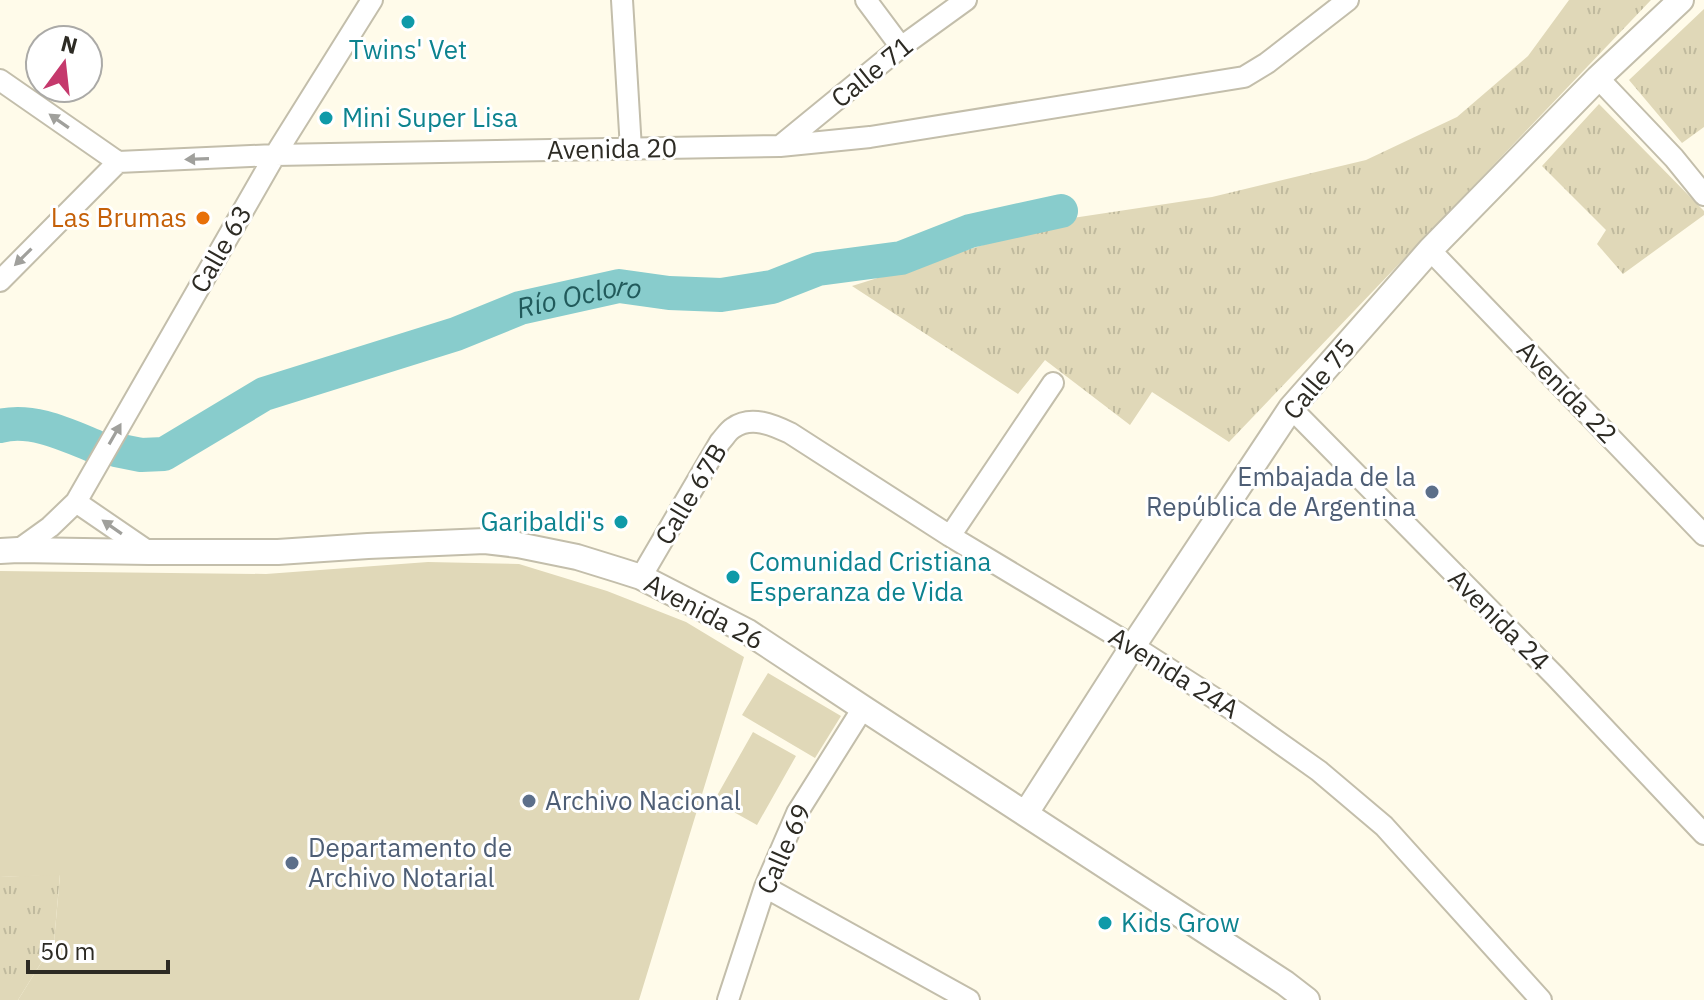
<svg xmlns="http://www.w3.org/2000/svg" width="1704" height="1000" font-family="'IBM Plex Sans',sans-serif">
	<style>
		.grass { fill: url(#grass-tufts) }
		.garden { fill: #e0d8b8 }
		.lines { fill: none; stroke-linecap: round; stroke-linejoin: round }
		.river { stroke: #8cc; stroke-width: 34 }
		.minor-casing { stroke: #c3beab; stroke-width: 24 }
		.tertiary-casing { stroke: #c3beab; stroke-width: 28 }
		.minor { stroke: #fff; stroke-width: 20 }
		.tertiary { stroke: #fff; stroke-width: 24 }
		.oneway { fill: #a0a09c }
		.culture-dot { fill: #0f9aa8; stroke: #fff; stroke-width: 3 }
		.food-dot { fill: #e8710a; stroke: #fff; stroke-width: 3 }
		.service-dot { fill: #5c6f8a; stroke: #fff; stroke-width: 3 }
		.labels { text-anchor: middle; stroke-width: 6; stroke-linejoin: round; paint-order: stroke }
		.culture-label { font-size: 26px; fill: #0d838f; stroke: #fff; text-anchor: start }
		.street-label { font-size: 26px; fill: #2d2b24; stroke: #fff }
		.food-label { font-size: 26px; fill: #c56008; stroke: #fff; text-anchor: end }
		.service-label { font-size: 26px; fill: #4e5e75; stroke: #fff; text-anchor: start }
		.water-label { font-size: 28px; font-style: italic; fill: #215a5b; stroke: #fff }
	</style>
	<defs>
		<pattern id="grass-tufts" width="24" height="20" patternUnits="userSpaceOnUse" patternTransform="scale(2)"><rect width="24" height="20" fill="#e0d8b8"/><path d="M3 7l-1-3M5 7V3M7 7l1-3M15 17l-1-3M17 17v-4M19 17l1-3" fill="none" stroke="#c0ba9e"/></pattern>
	</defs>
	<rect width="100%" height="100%" fill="#fffbea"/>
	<path class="grass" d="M1569,0H1651L1229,442L1152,392L1130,425L1045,360L1018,394L852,286L1066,219L1212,197L1366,160L1457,117L1528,56Z
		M1704,9V127L1682,143L1629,80Z
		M1599,104L1704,211V215L1623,274L1597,244L1606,230L1542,166Z
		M60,874L54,942L18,1000H0V877Z"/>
	<path class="garden" d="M428,562L519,564L607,591L686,622L744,657L639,1000H18L54,942L60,875L0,877V571L266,574Z
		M768,673L841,716L815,758L742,715Z
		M753,732L796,756L757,825L714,801Z"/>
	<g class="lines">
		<g class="river">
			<path d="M0,426C31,418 65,434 94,446"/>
			<path id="s1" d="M116,450L141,455L164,454L264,394L456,334L520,308L619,286L669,293L721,295L772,287L818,269L901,258L970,231L1061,211"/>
		</g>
		<g class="minor-casing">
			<path id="minor" d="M622,0L631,149
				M866,0L901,47
				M1598,78L1674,158L1704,195
				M0,80L118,162L275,155L780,146L870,137L1244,77L1267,63L1348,0
				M780,146L901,47L966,0
				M1430,250L1704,535
				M0,281L118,162
				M1291,408L1555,676L1704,834
				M76,502L149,552
				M950,536L1053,383
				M18,550L50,527L76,502L275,155L372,0
				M641,577L720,442C724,438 728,431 733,428C751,415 773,425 790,433L950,536L1133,646L1236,712L1319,771L1384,826L1541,1000
				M765,887L969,1000
				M728,1000L765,887L797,813L863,708"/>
		</g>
		<g class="tertiary-casing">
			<path id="tertiary" d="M0,551L18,550L149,552H278L368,546L485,541L518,545L577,557L619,570L641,577L748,632L863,708L1285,983L1307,1000
				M1026,813L1133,646L1291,408L1430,250L1598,78L1681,0"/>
		</g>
		<use href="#minor" class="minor"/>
		<use href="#tertiary" class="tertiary"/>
	</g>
	<defs><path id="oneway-solid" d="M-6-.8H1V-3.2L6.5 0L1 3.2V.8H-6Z" transform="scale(2)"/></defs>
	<g class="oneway">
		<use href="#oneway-solid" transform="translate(59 121) rotate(-145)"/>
		<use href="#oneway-solid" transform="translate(197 159) rotate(178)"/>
		<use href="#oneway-solid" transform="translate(23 257) rotate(135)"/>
		<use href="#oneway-solid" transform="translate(115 434) rotate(-60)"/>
		<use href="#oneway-solid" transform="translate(112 527) rotate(-145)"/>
	</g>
	<g class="culture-dot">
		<circle cx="408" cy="22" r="8"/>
		<circle cx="326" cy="118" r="8"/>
		<circle cx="621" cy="522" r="8"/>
		<circle cx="733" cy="577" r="8"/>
		<circle cx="1105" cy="923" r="8"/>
	</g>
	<circle class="food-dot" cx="203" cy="218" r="8"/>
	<g class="service-dot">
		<circle cx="1432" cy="492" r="8"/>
		<circle cx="529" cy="801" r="8"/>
		<circle cx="292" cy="863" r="8"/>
	</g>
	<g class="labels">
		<g class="culture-label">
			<text x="408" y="59" text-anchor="middle">Twins' Vet</text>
			<text x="342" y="127">Mini Super Lisa</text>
			<text x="605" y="531" text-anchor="end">Garibaldi's</text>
			<text x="749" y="571">Comunidad Cristiana<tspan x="749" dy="30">Esperanza de Vida</tspan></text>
			<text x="1121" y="932">Kids Grow</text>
		</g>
		<g class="street-label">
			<text transform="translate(872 72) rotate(-39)" y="9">Calle 71</text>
			<text transform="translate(612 149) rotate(-1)" y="9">Avenida 20</text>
			<text transform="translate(221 249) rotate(-60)" y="9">Calle 63</text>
			<text transform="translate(1319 379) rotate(-50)" y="9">Calle 75</text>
			<text transform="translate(1567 392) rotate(46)" y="9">Avenida 22</text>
			<text transform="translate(691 494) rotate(-59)" y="9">Calle 67B</text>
			<text transform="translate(704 612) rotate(28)" y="9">Avenida 26</text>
			<text transform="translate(1499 620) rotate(45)" y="9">Avenida 24</text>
			<text transform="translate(1174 673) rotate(32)" y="9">Avenida 24A</text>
			<text transform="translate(784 849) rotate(-66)" y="9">Calle 69</text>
		</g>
		<g class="food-label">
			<text x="187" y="227">Las Brumas</text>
		</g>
		<g class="service-label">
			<text x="1416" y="486" text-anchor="end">Embajada de la<tspan x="1416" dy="30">República de Argentina</tspan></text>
			<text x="545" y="810">Archivo Nacional</text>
			<text x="308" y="857">Departamento de<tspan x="308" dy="30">Archivo Notarial</tspan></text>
		</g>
		<g class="water-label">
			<text dy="10" stroke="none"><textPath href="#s1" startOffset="496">Río Ocloro</textPath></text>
		</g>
	</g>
	<g transform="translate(64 64) rotate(15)"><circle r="38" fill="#ffffff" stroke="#abaaa7" stroke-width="2"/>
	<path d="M0-6L14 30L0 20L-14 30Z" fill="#c5396c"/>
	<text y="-12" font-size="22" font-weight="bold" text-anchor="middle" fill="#2d2b24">N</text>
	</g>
	<path d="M28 960v12h140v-12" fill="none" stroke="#2d2b24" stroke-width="4"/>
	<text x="40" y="960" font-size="24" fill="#2d2b24" stroke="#ffffff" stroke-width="6" paint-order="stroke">50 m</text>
</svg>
